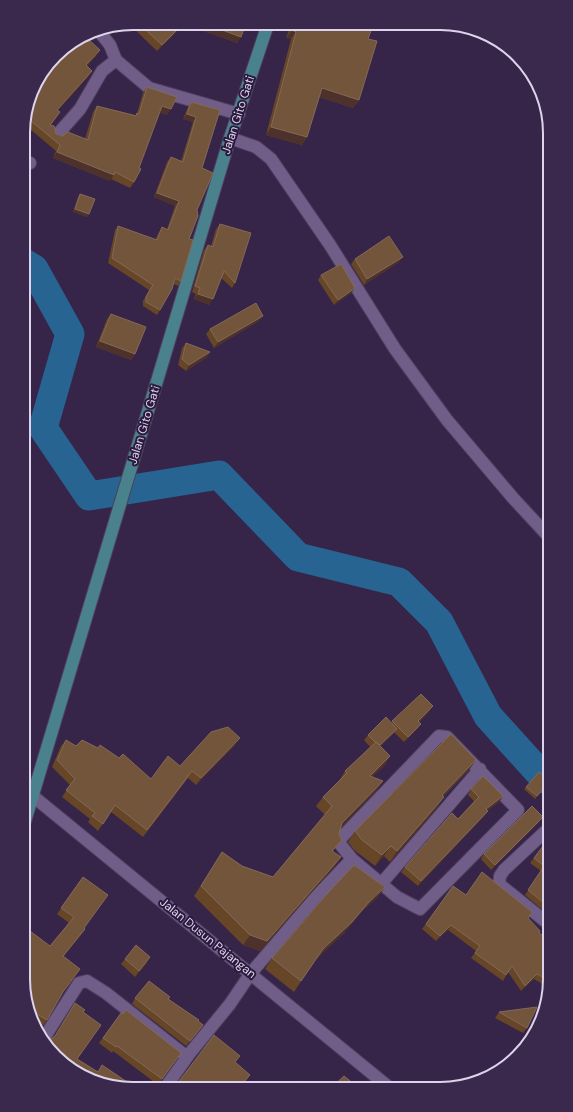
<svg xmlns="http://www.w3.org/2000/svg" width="573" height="1112" font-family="'DM Sans',sans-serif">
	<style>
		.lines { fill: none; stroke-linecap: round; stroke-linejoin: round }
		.river { stroke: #276492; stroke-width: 29 }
		.minor-casing { stroke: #4f3f5f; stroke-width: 14 }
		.major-casing { stroke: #4f3f5f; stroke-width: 14 }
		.minor { stroke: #715e88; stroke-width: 12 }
		.major { stroke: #49818c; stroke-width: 12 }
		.wall { fill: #664626 }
		.shaded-wall { fill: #4d322b }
		.building { fill: #73553b; stroke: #836957 }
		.labels { text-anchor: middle; stroke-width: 4; stroke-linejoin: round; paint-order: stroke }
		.street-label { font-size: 12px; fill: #ddd3eb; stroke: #2c1a3e }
		.rim { fill: none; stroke: #ddd3eb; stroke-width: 2 }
	</style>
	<rect width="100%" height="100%" fill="#362449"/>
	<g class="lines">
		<path class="river" d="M24,263L34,269L70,334L43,428L89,496L219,475L298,557L399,582L439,622L488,716L545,779H550"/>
		<g class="minor-casing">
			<path id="minor" d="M98,30L110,45L116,60L149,88L239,114
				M57,135L80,109L102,71L116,60
				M230,138L256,147L271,159L330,245L395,349L447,420L513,498L550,538
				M24,162L30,163
				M23,788L391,1089
				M380,885L480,769
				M550,925L499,884L500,876L504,870L550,827
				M44,1038L79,983L87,981L106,993L187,1057
				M165,1088L190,1053L230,1004L251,973L314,899L352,859L340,844L341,838L439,736L447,737L518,810L420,909L397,897L352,859"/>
		</g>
		<g class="major-casing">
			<path id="major" d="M23,828L229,141L268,24"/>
		</g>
		<use href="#minor" class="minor"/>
		<use href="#major" class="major"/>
	</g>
	<path class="wall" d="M133,23L246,24L237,43L184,24L157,51L129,24Z
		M291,24L373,25L368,39L359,100L353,108L319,97L307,137L302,145L266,135L291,39L286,38Z
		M93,36L89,40L96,56L87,66L88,77L58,110L60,112L51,125L56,134L63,136L85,139L93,112L97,106L136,115L137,113L143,93L147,87L167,115L159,112L134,182L130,188L111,179L110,181L53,158L56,151L24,124V119L34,84Z
		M191,102L220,110L202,168L197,210L189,239L181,281L178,286L174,284L160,310L157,315L143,306V301L149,290L108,263L115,230L118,226L155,240L159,232L162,227L167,229L175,206L154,197L167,162L171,157L181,161L193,122L183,119L188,107Z
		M80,194L89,214L87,217L73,212L78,197Z
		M220,224L235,283L232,288L221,278L209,305L194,299L196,294L192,292L204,250L208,245L211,246L216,229Z
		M355,259L399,262L364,285L351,264Z
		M321,275L355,288L351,293L334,305L318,280Z
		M111,314L135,354L131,360L96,347L107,319Z
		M259,321L214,348L206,334L210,329Z
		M186,343L210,352L206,358L186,371L178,365L182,348Z
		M429,712L419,722L421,724L417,729L404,742L394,732L381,746L390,756L384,766L372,777L383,781L376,791L341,827L333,852L341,857L334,867L260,951L243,945L194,896L222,852L242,866L273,877L325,815L316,806L323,797L339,781L345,771L370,747L364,740L368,735L391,723L392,721Z
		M66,740L76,746L119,758L151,779L180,766L235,745L196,785L188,778L143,837L111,812L98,831L88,822L90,819L62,797L70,785L52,767L61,746Z
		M469,770L443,797L437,808L390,862L384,856L375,866L354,850L348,842L355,831Z
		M548,784L535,799L524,789L526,787Z
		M471,789L503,796L499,802L488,810L484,816L418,886L401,872L405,867L458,819L474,801L468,795Z
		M539,822L491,870L481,859L484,854Z
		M549,838L550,839V916L525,895L541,871L530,863Z
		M83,877L84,928L85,929L64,956L62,994L47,1020L43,1026L32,1019L29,1014L23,979L69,923L57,914Z
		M453,886L466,895L528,918L539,933L550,941L549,988L534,979L521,991L508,972L503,981L471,958L476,951L448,930L436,941L422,929Z
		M378,897L361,912L344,933L316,959L294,992L265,969L272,958Z
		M125,959L147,963L135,977L121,964Z
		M135,998L168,999L203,1025L186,1046L132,1004Z
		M499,1012L527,1028L523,1033L495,1018Z
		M121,1013L181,1053L158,1085L113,1051L112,1053L99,1043Z"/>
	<path class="shaded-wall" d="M184,23H203L241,37L237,43L184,24L157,51L162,45Z
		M98,30L93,36L84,45L88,39Z
		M292,30L296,32L291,39L286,38Z
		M100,50L96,56L82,71L86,65Z
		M92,71L88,77L53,116L57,110Z
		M322,88L359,100L353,108L316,96Z
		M162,106L171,109L167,115L158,112Z
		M187,114L196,117L193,122L183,119Z
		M271,127L307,137L302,145L266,135Z
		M57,152L114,175L110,181L53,158Z
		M157,193L179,201L175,206L154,197Z
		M75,209L89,214L87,217L73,212Z
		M403,257L399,262L364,285L367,279Z
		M355,288L351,293L334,305L338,300Z
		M198,294L213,299L209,305L194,299Z
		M263,316L259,321L214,348L218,342Z
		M100,341L135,354L131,360L96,347Z
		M210,352L206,358L186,371L189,365Z
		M433,706L429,712L414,726L418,721Z
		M421,724L417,729L404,742L408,737Z
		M397,729L393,734L375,752L379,746Z
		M240,738L235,745L196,785L201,778Z
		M390,756L384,766L364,785L370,776Z
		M476,760L469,770L434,805L442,795Z
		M383,781L376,791L336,833L342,823Z
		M503,796L499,802L482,814L486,809Z
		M444,797L437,808L390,862L397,851Z
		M488,811L484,816L418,886L421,881Z
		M543,817L539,822L491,870L495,865Z
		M391,846L384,856L375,866L382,855Z
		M341,857L334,867L260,951L243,945L250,935Z
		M385,887L378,897L361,912L344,933L316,960L323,949L369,902Z
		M451,925L448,930L436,941L440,936Z
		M85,929L81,935L59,962L63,956Z
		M150,957L147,963L135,977L139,971Z
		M537,974L534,979L521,991L525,986Z"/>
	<path class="building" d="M138,23H184L162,45Z
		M203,23L246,24L241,37Z
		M294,24L373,25L368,39L377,41L359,100L322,88L307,137L271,127L296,32L292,30Z
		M97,30L88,39L100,50L86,65L92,71L57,110L60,112L50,125L54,126L56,134L63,136L68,132L88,140L97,106L136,116L137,113L139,114L147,87L177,97L171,109L162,106L139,168L141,169L134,182L115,172L114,175L57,152L60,145L25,116L34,84L60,50L91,31Z
		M191,102L220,110L202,168L213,173L197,210L198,216L189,239L193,240L181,281L175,278L172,289L160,310L146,302V297L153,285L112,258L118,226L157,240L162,227L168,230L179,201L157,193L171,157L183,162L196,117L187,114Z
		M80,194L95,199L89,214L75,209Z
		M220,224L251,233L235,283L224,271L213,299L198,294L200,288L195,286L208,245L213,247Z
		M389,236L403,257L367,279L355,259Z
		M341,264L355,288L338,300L321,275Z
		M256,303L263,316L218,342L210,329Z
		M111,314L146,327L135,354L100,341Z
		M186,343L210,352L189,365L182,359Z
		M421,694L433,706L418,721L421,724L408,737L392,721Z
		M386,717L397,729L380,745L376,742H375L368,735Z
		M228,727L240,738L201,778L192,771L147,830L115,805L103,824L92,816L95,813L66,790L75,779L57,760L66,740L76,746L82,740L98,748L100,745L119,758L123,754L151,779L168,756L180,766L211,732Z
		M451,734L476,760L442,795L444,797L397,851L391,846L382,855L362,840L355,831Z
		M376,742L390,756L370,776L383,781L342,823L339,834L342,840L332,851L341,857L267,941L250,935L201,886L222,852L242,866L273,877L332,806L323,797L347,773L345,771Z
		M539,772L550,781L537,796L526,787Z
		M483,776L503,796L486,809L488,811L421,881L405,867L452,813L458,819L479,797L471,789Z
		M532,806L543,817L495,865L484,854Z
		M549,838L550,839V908L528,890L544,866L534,858Z
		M354,865L385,887L369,902L352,922L323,949L301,981L272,958L327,894Z
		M482,872L532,912L528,918L540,931L539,933L550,941V981L537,974L525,986L512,966L506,975L475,953L480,946L451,925L440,936L426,924L453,886L466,895Z
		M83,877L108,895L84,928L85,929L63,956L80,969L63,992L47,1020L29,1009L28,1010L23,979V941L30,931L50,946L74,917L61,908Z
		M136,945L150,957L139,971L125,959Z
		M149,981L170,997L168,999L199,1020L198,1021L203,1025L190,1041L135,998Z
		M75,1003L85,1010L83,1012L101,1025L77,1059L98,1072L102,1065L136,1088H118L61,1062L45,1039H51L55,1036Z
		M537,1007L527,1028L499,1012Z
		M126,1010L181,1053L162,1079L117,1046L116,1047L103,1038L121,1013L123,1014Z
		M214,1035L240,1056L235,1062L250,1075L239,1088H174Z
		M344,1076L360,1089H330Z
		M300,1081L311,1089H297Z"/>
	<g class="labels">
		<g class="street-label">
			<text transform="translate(238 115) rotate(-72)" y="4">Jalan Gito Gati</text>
			<text transform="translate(144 425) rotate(-73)" y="4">Jalan Gito Gati</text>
			<text transform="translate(208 938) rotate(39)" y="4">Jalan Dusun Pajangan</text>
		</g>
	</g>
	<path d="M0 0H573V1112H0ZM133 30H440A103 103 0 0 1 543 133V979A103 103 0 0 1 440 1082H133A103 103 0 0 1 30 979V133A103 103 0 0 1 133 30Z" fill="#3a294c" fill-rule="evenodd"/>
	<path class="rim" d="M133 30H440A103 103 0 0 1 543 133V979A103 103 0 0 1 440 1082H133A103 103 0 0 1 30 979V133A103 103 0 0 1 133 30Z"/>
</svg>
